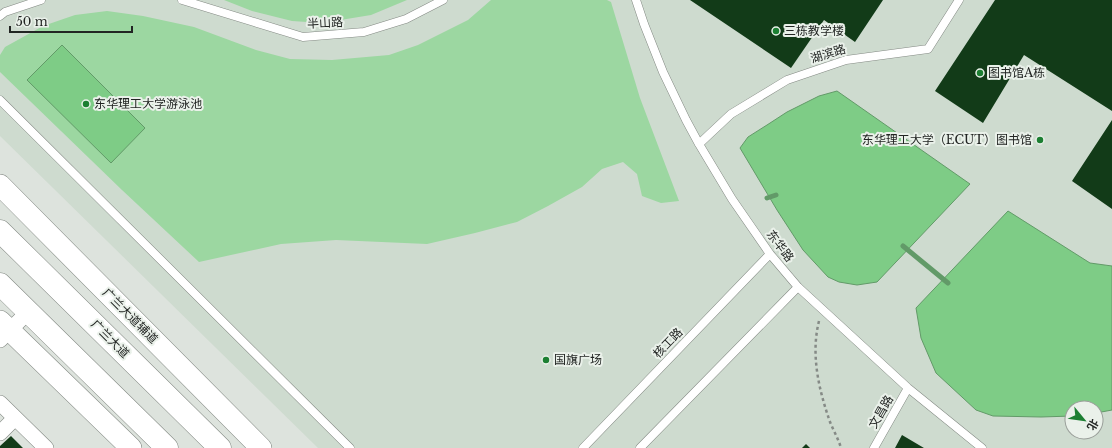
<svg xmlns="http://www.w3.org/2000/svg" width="1112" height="448" font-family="'Libre Baskerville','Noto Sans SC',serif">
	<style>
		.built { fill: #cedbcf; fill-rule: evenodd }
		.green { fill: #9cd7a1 }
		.water { fill: #7ecc86; stroke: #629a68 }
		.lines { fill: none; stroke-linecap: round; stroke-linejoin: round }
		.stream { stroke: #629a68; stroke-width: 5 }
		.building { fill: #123b18 }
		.service-casing { stroke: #848a84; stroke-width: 9 }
		.minor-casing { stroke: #848a84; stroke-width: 16 }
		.secondary-casing { stroke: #848a84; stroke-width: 22 }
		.primary-casing { stroke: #848a84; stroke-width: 23 }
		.path { stroke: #858a86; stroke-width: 2.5; stroke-dasharray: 3 3; stroke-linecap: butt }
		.service { stroke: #fff; stroke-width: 8 }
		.minor { stroke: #fff; stroke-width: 15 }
		.secondary { stroke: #fff; stroke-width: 21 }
		.primary { stroke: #fff; stroke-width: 22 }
		.poi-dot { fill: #1c7f32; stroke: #eaf1ea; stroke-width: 1.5 }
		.labels { text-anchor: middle; stroke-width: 4; stroke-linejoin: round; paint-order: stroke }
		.street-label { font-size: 12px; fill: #222523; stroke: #eaf1ea }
		.poi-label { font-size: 12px; fill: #222523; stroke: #eaf1ea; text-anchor: start }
	</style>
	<rect width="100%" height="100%" fill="#dde3dd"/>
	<path class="built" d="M0,0H1112V448H318L0,136ZM1072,408H1096V432H1072Z"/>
	<path class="green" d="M224,0H407L371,15L322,23L292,21L252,11Z
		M491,0H607L611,2L640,98L679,201L661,203L642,196L637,174L623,162L602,169L582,187L548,206L517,222L475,233L427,244L336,240L281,244L199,262L122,190L0,72V55L5,47L43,26L75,15L107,11L143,16L194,27L256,50L290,59L332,60L389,55L418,45L468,20Z"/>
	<path class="water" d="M62,45L145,128L111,163L27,80Z
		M837,91L970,184L877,282L857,285L839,282L828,277L803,250L777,210L740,148L748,137L767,125L787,112L819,96Z
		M1008,211L1090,263L1112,266V410L1096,413V408H1072V416L1041,417L993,416L976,410L936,373L921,338L916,308Z"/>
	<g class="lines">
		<path class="stream" d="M767,198L776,195
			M903,246L948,283"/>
	</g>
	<path class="building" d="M690,0H883L855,42L824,20L791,68Z
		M995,0H1112V111L1024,55L983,123L935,91Z
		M1112,120V209L1072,181Z
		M902,435L924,448H895Z
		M11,436L23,448H0V446Z
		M806,444L810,448H802Z"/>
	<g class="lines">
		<g class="service-casing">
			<path id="service" d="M182,0L303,37L364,32L406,19L443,0
				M636,0L644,24L663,72L686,120L699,144L732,199L770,254L798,287L908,388L982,448
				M0,16L5,12L41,0
				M0,100L350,448
				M699,144L731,114L787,80L846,60L928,49L959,0
				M583,448L770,254
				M640,448L798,287
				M874,448L908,388"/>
		</g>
		<g class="minor-casing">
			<path id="minor" d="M0,340L28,312
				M0,403L46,448
				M0,433L15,418"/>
		</g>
		<g class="secondary-casing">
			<path id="secondary" d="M0,185L261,448
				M0,321L131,448"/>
		</g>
		<g class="primary-casing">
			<path id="primary" d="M0,231L220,448
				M0,284L167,448"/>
		</g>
		<path class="path" d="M819,321C811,353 818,386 828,416C831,427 838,437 841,448"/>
		<use href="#service" class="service"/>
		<use href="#minor" class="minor"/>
		<use href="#secondary" class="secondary"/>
		<use href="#primary" class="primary"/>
	</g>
	<g class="poi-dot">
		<circle cx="776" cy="31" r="4"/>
		<circle cx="980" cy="73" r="4"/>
		<circle cx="86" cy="104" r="4"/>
		<circle cx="1040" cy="140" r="4"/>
		<circle cx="546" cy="360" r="4"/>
	</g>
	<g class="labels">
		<g class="street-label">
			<text transform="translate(325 23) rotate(-3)" y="4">半山路</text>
			<text transform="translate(828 54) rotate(-17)" y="4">湖滨路</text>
			<text transform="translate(780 246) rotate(53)" y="4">东华路</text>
			<text transform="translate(130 316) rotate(45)" y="4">广兰大道辅道</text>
			<text transform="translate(110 339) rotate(45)" y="4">广兰大道</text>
			<text transform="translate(668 343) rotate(-46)" y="4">核工路</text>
			<text transform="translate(881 412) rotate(-60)" y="4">文昌路</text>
		</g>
		<g class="poi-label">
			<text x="784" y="35">三栋教学楼</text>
			<text x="988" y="77">图书馆A栋</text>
			<text x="94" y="108">东华理工大学游泳池</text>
			<text x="1032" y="144" text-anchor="end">东华理工大学（ECUT）图书馆</text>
			<text x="554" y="364">国旗广场</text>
		</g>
	</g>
	<g transform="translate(1084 420) rotate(119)"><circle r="19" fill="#eaf1ea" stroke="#9a9f9a"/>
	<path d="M0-3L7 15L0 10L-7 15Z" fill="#1c7f32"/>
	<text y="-6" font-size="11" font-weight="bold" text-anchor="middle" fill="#222523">北</text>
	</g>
	<path d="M10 26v6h122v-6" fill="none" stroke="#222523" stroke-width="2"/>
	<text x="16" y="26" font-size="12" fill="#222523" stroke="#eaf1ea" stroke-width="3" paint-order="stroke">50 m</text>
</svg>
